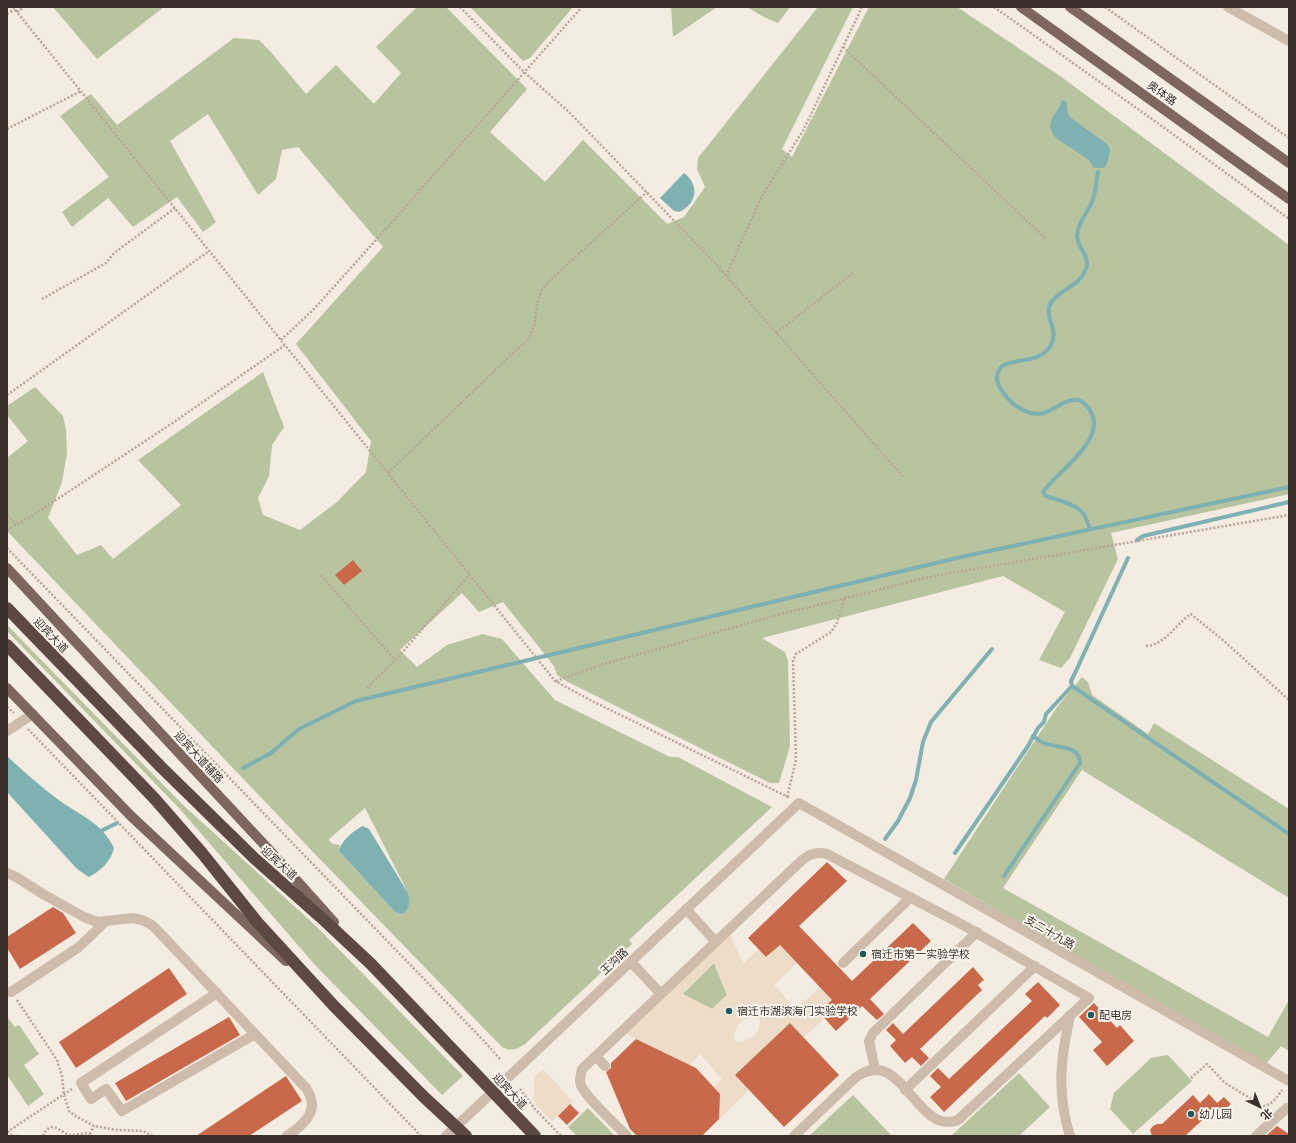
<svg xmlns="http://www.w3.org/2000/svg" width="1296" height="1143" font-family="Barlow,'Noto Sans SC',sans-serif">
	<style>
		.green { fill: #b8c4a0; fill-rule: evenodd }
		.plaza { fill: #ecdcc8; fill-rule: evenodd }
		.water { fill: #7fb0b2 }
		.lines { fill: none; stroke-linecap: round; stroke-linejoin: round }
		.stream { stroke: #7fb0b2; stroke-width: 4 }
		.building { fill: #c8694b }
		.path { stroke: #b9a596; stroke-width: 2.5; stroke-dasharray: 2 2; stroke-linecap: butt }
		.minor { stroke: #cdbbac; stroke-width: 10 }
		.major { stroke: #7d675c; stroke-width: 10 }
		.highway { stroke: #5c4a42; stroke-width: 12 }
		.poi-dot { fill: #1f5a5e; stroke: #fbf5ee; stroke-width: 1.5 }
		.labels { text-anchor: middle; stroke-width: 4; stroke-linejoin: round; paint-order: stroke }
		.street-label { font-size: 11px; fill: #3b302b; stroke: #fbf5ee }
		.poi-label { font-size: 11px; fill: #3b302b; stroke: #fbf5ee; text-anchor: start }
	</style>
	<rect width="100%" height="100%" fill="#f4ebe1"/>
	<path class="green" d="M53,7H164L97,59Z
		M417,7H446L527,89L490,132L545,182L583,140L667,224L684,217L705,187L697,169L698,158L818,7H853L782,149L792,157L869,7H957L1060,76L1289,245V494L1111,533L1118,559L1070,658L1061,668L1039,660L1065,612L1003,576L762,638L785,652L788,661L790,746L779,783H770L568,682L557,675L554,666L503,602L479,612L462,593L400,650L417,667L447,645L483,634L502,639L555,700L670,757H678L772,807L629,940L632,944L525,1044C517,1049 511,1052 502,1047L313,852L7,531V458L28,441L7,415V406L35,387L63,416L66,430L67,453L62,482L48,518L77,555L101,545L113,559L181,505L138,460L263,372L284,427L272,445L269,476L258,498L263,515L300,530L337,502L366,472L371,441L296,344L383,247L298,147L282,150L276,179L258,195L208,114L170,141L216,222L203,232L177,197L133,227L108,198L72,227L62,212L109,177L60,116L91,94L117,125L234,38L259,40L270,51L306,94L336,65L374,104L401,73L376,47ZM365,808L408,893L403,914L395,912L339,851L340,845L333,844L328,840Z
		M470,7H573L530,58L523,61Z
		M671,7H717L673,37Z
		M747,7H790L778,23L764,17Z
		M7,625L182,804L316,926L463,1076L442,1095L315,965L179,808L7,631Z
		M1082,677L1088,682L1092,695L1148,734L1154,723L1289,809V898L1082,770L1003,888L1268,1037L1289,1000V1051L1281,1046L1265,1065L944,879L1057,707Z
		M714,963L727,995L712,1009L682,994Z
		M7,1017L15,1027L19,1025L39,1054L24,1065L44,1094L28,1106L7,1075Z
		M1168,1055L1192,1081L1133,1134L1110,1109L1114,1093L1151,1058Z
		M1019,1073L1050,1107L1019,1136H951Z
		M853,1095L892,1136H809Z
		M588,1108L615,1136H577L568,1127Z"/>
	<path class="plaza" d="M730,934L743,964L759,949L767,957L780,945L797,963L774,985L796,1009L820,987L832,1000L825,1018L804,1037L790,1023L736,1075L749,1090L719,1119L720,1094L713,1087L722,1079L700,1054L689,1065L626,1034ZM714,963L727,995L712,1009L683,994ZM752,1017L758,1018L760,1021V1024L758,1030L753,1036L743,1042L735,1041L734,1035L737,1026L743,1020Z
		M543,1069L573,1102L552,1121L536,1105L534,1099V1080L536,1076Z"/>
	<path class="water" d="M1063,100L1066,101L1068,114L1070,117L1108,145C1112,152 1108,160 1105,167L1103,168H1094L1089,160L1056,138C1044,124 1054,118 1060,105C1062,99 1058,104 1063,100Z
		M684,173C700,185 697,204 679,212L674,211L660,198Z
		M7,756C23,771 39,785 56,798C78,815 101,821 114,848C111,861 101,871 89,877L77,869L7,792Z
		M363,826L369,829L408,893C410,902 410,907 403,914L395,912L339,851C341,841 354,830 363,826Z"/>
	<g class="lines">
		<path class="stream" d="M1090,529C1088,524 1086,516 1082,512C1073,503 1057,500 1046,496L1043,492C1058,470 1116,435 1085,404C1073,392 1057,409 1044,413C1030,417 1013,406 1005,395C1001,390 996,383 997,376C1001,352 1036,370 1051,345C1059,331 1046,320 1049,307C1053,293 1078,287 1085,271C1093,256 1076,249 1077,235C1078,221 1089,212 1093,199C1096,191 1096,181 1098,172
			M1137,540L1143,536L1289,502
			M1128,558L1075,673L1071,681L1072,686L1289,834
			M243,768L271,753L299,729L356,701L961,557L1289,487
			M97,833L117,823
			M885,839L898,821L910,798L916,780L923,742L931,722L992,649
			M955,853L1028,746L1038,728L1044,722L1046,714L1072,686
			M1004,876L1080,763C1079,744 1058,749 1044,743C1040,741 1036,738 1033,736"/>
	</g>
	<path class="building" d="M353,560L362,571L344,585L335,575Z
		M827,862L847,881L799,926L852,981L913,923L931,941L870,999L884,1014L877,1020L862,1006L836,1031L819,1012L832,1000L780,945L766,957L748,938Z
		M53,907L63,913L76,933L20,969L7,948V937Z
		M973,967L984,980L978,985L982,990L920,1049L929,1058L921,1066L912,1057L905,1063L890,1046L896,1040L886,1030L893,1023L903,1034Z
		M169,968L187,994L76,1068L59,1042Z
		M1038,982L1060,1005L1047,1018L1045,1016L944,1112L930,1097L941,1087L930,1076L938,1068L949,1079L1032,1001L1025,994Z
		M1094,1003L1117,1028L1120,1025L1134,1041L1107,1066L1093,1050L1102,1042L1079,1017Z
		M229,1017L240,1035L126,1101L115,1083Z
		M790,1023L839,1075L784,1127L735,1075Z
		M636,1039L696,1068L720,1094L719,1119L702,1136H637L630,1129L606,1072L611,1068V1063Z
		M286,1076L302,1101L249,1136H196Z
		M1209,1094L1217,1103L1224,1097L1231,1104L1217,1117L1212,1111L1185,1136H1152L1150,1130L1153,1126L1157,1124H1162L1193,1095L1200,1103Z
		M570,1104L579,1113L567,1125L558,1116Z
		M1277,1126L1289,1134V1136H1266Z"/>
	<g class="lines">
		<path class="path" d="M13,7L555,681L594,702L790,798
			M460,7L525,73L568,111L715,263L904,478
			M994,7L1159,124L1289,219
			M1105,7L1289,138
			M17,12L24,7
			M7,14L15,9
			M843,47L1045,238
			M7,129L81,91
			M726,276L761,198L804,129L862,7
			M42,299L106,263L114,253L175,208
			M776,333L853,273
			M281,340L313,310L393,221L582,7
			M7,395L209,251
			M388,473L528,339L534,326L538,299L541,291L550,280L647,192
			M7,515L16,524
			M7,530L41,510L174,422L285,345
			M7,548L484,1041L500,1059
			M321,575L395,660
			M1146,646C1165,645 1176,624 1191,614L1224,641L1289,700
			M556,681L607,663L651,651L766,618L934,576L1289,515
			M367,688L399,656L470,574
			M7,707L14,713
			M28,729L421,1136
			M787,797L796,760L793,660L796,654L831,632L837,623L844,599
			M17,1000L57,1060L62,1076L64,1095L69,1111L74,1115L94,1126L117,1130L143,1131L153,1136
			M1191,1078L1207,1064L1225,1083L1263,1106C1272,1105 1277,1097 1282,1090
			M520,1089L534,1108L561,1136
			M8,1131L12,1136
			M7,1132L72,1089
			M90,1134L94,1126
			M16,1136H20
			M43,1136C45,1132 47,1128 52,1127C58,1127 64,1134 70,1135C78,1136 85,1130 92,1136"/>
		<path class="minor" d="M1228,7L1289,41
			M7,731L33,714
			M7,873L16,877L43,894L84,917L97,922L133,918L142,920L152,925L158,931L306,1088C321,1110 305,1124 287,1136
			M686,909L716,942
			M631,962L661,994
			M843,963L911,897
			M11,992L79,947L106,921
			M217,993L81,1083L91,1099L106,1089L122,1111L255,1034
			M1070,1015C1067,1032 1063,1048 1062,1065C1060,1089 1063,1114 1070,1136
			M596,1056L605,1066
			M875,1069L869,1041L873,1033L977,932
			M905,1090L1035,966
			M446,1136L799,803L1289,1081
			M627,1136C617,1126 581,1093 580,1082C580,1077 581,1073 582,1069L802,860C811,853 817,852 827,854L963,925L1089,998L958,1120C916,1137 902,1042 855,1078L794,1136
			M1256,1136L1287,1108L1289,1109"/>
		<path class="major" d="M1021,7L1289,199
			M1070,7L1289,163
			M7,568L271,852L334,922
			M7,688L131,816L286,961"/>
		<path class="highway" d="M7,608L161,767L253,857L325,921L371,964L535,1136
			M7,645L154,798L202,853L258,923L334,1006L424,1097L466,1136"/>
	</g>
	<g class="poi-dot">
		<circle cx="863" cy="954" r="4"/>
		<circle cx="729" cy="1011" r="4"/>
		<circle cx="1091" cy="1015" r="4"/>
		<circle cx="1191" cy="1114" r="4"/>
	</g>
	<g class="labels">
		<g class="street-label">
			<text transform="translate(1162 93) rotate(35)" y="4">奥体路</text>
			<text transform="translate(51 635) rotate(46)" y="4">迎宾大道</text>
			<text transform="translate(199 757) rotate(47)" y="4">迎宾大道辅路</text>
			<text transform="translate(279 863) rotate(42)" y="4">迎宾大道</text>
			<text transform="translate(1050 932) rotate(30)" y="4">支二十九路</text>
			<text transform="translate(614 961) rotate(-43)" y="4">王沟路</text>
			<text transform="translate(510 1091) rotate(47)" y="4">迎宾大道</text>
		</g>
		<g class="poi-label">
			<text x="871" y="958">宿迁市第一实验学校</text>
			<text x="737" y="1015">宿迁市湖滨海门实验学校</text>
			<text x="1099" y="1019">配电房</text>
			<text x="1199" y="1118">幼儿园</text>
		</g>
	</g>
	<rect width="1296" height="1143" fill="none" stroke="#3b302b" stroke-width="16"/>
	<g transform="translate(1260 1107) rotate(137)" stroke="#fbf5ee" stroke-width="3" paint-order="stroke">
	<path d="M0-3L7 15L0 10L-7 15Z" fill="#3b302b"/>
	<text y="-6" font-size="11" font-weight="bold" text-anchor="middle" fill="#3b302b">北</text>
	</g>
</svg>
